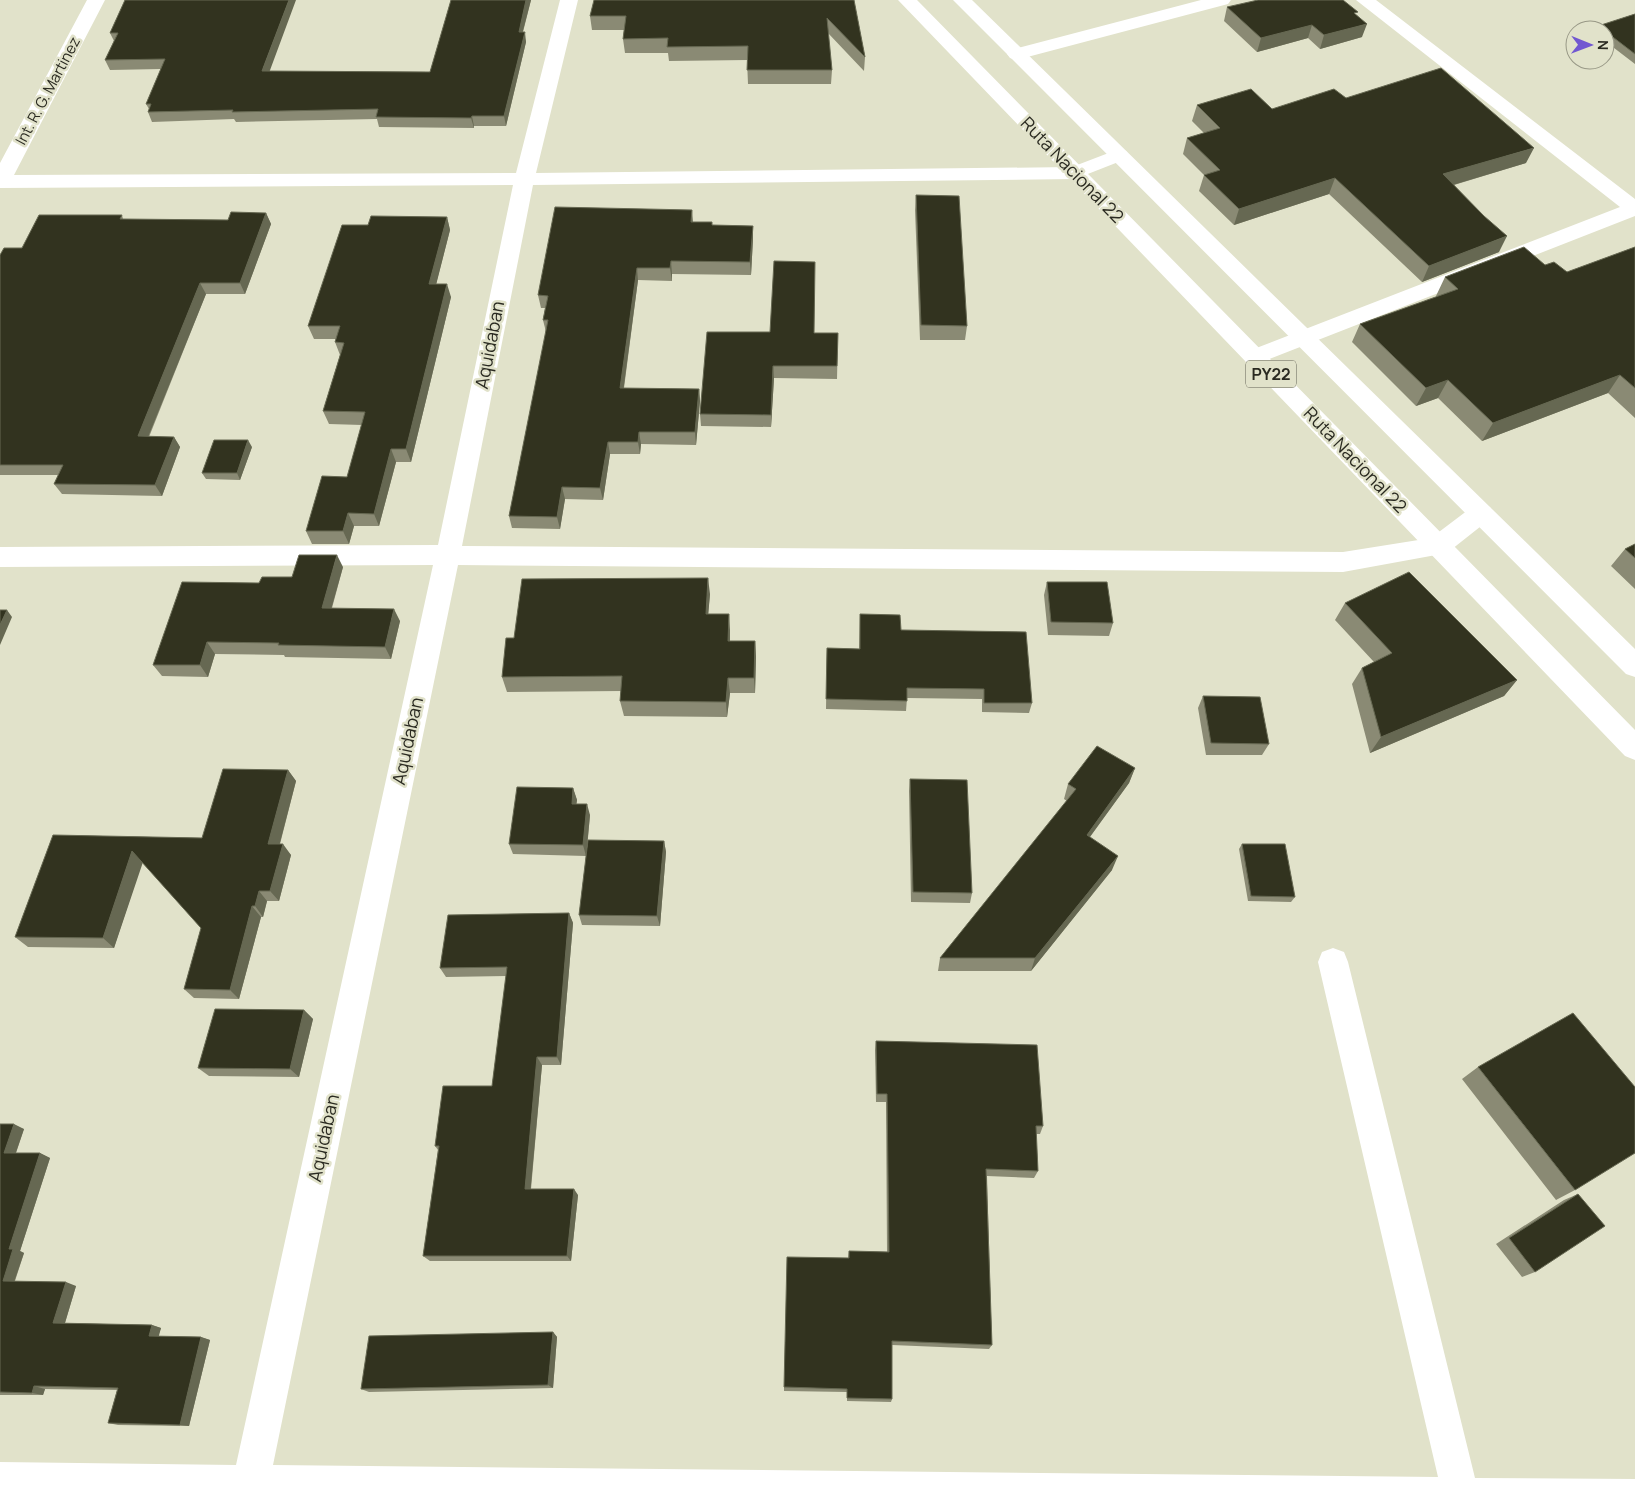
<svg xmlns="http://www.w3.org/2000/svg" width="1635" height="1499" font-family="Manrope,sans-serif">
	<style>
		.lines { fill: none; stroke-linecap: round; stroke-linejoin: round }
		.minor { fill: #fff; fill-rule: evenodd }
		.highway { fill: #fff; fill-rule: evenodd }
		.wall { fill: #8a8a74 }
		.shaded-wall { fill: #666852 }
		.building { fill: #32331f; stroke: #666852 }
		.labels { text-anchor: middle; stroke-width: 5; stroke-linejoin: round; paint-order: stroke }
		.far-street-label { font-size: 15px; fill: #2a2a21; stroke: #e1e2ca }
		.shield { fill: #e1e2ca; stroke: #616154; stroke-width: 1 }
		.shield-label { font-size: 16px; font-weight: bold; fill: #2a2a21 }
		.street-label { font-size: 18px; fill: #2a2a21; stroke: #e1e2ca }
	</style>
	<rect width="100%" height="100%" fill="#e1e2ca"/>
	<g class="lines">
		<path class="minor" d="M87,0H105L14,175L516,173L560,0H578L536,173L1072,167L1119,149L1126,151L1129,155L1126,159L1075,179L533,185L462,546L1343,552L1431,538L1472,507L1481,504L1490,507L1493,513L1490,519L1447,553L1343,572L458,565L273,1465L1438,1477L1318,962L1322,952L1333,948L1344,952L1348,962L1475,1478L1635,1479V1499H0V1462L236,1465L433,565L0,567V547L438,545L513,185L0,188V163Z
			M1201,0H1231L1228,4L1016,60L1010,58L1007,54L1010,50Z
			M1356,0H1376L1635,199V216L1262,362L1254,365L1246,362L1243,357L1246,352L1620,207Z"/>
		<path class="highway" d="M898,0H917L1635,730V760L1625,756Z
			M953,0H972L1635,649V677L1626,674Z"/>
	</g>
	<path class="wall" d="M125,0L269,71L430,72L451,0H531L523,32L526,42L506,126H474V128L379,127L377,119L236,122L234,119L152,122L148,112L149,109L146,104L161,69L110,70L105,60L114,41L110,33Z
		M854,0L865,57L864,71L828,33L832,70L831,84H748L747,60L669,61L668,53H625L623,39L624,30H592L590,16Z
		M1227,7L1357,15L1362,37L1320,49L1308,38L1257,52L1224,21Z
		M1635,14V64L1605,41V30H1596L1598,26Z
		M1346,98L1526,163L1454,185L1499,252L1422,282L1329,194L1234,225L1199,191L1204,175L1183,154L1187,138L1204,133L1192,121L1197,105L1272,109Z
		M916,195L967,326L965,340H920L915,210Z
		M266,213L271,224L245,294H206L149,437H174L180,447L162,496L62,494L54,484L58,475H0V255L122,215L123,219L228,220Z
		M447,217L450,230L436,284L451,297L411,462H396L379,526H354L349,544H312L306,531L347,477L362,425L329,424L323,411L340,355L335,342L336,339H314L308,326L368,225Z
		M693,222L713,225L753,226V239L751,275L672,274V281L638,280L624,388L699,389L700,401L696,445L641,444L640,454H610L603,500L565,499L560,529L512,528L509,516L546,332L543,320L545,308H541L538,295Z
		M1635,247V418L1608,393L1482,441L1438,398L1416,406L1352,342L1360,324L1437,297L1436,296L1445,277L1545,265L1567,272Z
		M814,333H838L837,379L774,378L771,427L701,426L700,414Z
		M252,447L240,480L206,479L202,473Z
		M1635,544V589L1611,566L1625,549Z
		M343,567L332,608L400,621L391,659L285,657L284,655L215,654L208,677L162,676L153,665L259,583Z
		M1047,582L1113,623L1109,636L1048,635L1044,595Z
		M710,594L708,614L730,630V641H755L756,657L755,693H730L727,717L624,716L620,701L621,691L507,692L502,677L514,638Z
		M1345,603L1517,680L1504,696L1370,753L1352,684L1362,668L1374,662L1335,620Z
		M860,614L901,630L1032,703L1029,713L982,712V699L907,698L906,711L826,709L827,648L859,649Z
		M1203,696L1269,744L1262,755H1206L1198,708Z
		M1135,768L1129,783L1090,837L1112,870L1031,971H938L940,958L1067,801L1064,799L1068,784Z
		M288,770L296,781L280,844L291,855L279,901H267L263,917H261L239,999L194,998L184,989L201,928L142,862L114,948L28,947L15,937L53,835L202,838Z
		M910,779L972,893L970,903L911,902L909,791Z
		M573,788L577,800L576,804L590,815L587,849L664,841L666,852L660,926L582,925L579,915L586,856L513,854L509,844Z
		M1242,844L1295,897L1291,902L1248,901L1239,849Z
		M569,913L573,923L561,1065H542L531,1189L578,1195L571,1261H430L423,1256L438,1150L435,1146L492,1086L506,976L446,977L440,968Z
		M304,1010L313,1019L299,1077L209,1076L198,1068Z
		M876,1041L1043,1126L1040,1134H1036L1038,1171L1034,1178L987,1176L992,1345L989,1349L892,1345V1399L891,1402L847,1401V1392L784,1391V1387L848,1258L849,1251L887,1252L886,1102H876L875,1050Z
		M1478,1067L1575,1190L1556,1200L1462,1079Z
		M0,1124L24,1129L16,1153H40L50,1158L20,1251L24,1253L15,1281L76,1286L65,1323L152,1325L161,1328L158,1336L201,1337L210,1340L189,1426L118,1425L108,1423L117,1390L45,1389L43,1395H0Z
		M1578,1194L1535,1272L1522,1277L1496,1244L1564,1200Z
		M553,1332L557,1337L553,1388L369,1392L361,1389Z"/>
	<path class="shaded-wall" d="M289,0H296L266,81L262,71Z
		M526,0H531L520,42L519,32Z
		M1367,24L1362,37L1320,49L1324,35Z
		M1312,25L1308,38L1257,52L1261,38Z
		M525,32L526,42L506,126L504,116Z
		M472,116L474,126V128L471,118Z
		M1534,148L1526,163L1436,190L1443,174Z
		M1335,178L1329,194L1234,225L1239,209Z
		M692,210L693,223L691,222Z
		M266,213L271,224L245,294L240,283Z
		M447,217L450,230L433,297L429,284Z
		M753,226V239L751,275L750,262Z
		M1507,236L1499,252L1422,282L1429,266Z
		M671,261L672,274V281L670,268Z
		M637,268L638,280L622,400L620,388Z
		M200,283L206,294L144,447L138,436Z
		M447,284L451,297L411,462L406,449Z
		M773,366L774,378L771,427V415Z
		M1620,375L1608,393L1482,441L1493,423Z
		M1448,380L1438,398L1416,406L1426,388Z
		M699,389L700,401L696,445L695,432Z
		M639,432L641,444L640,454L638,442Z
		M174,437L180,447L162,496L155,485Z
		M248,440L252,447L240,480L237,473Z
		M608,442L610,454L603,500L600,488Z
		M391,449L396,462L379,526L374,514Z
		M562,487L565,499L560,529L557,517Z
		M348,513L354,526L349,544L343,531Z
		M337,555L343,567L328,620L322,608Z
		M708,578L710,594L707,629L706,614Z
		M394,609L400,621L391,659L385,647Z
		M7,610L12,617L0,645V625Z
		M729,614L730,630V657L728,641Z
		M755,641L756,657L755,693L754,678Z
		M207,642L215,654L208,677L200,665Z
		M728,678L730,693L727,717L726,702Z
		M1517,680L1504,696L1370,753L1381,737Z
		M1135,768L1129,783L1081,849L1087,835Z
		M288,770L296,781L277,854L268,844Z
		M573,788L577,800L575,815L572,804Z
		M587,804L590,815L586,856L583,845Z
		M664,841L666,852L660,926L657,916Z
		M283,844L291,855L279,901L270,891Z
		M132,851L143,862L114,948L103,938Z
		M1118,856L1112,870L1031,971L1035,958Z
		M259,891L267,901L263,917L255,906Z
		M252,906L261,917L239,999L230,990Z
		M569,913L573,923L561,1065L557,1057Z
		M304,1010L313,1019L299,1077L290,1069Z
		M537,1057L542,1065L530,1195L525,1189Z
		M14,1124L24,1129L14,1158L4,1153Z
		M40,1153L50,1158L20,1251L24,1253L13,1285L3,1281L9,1249Z
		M574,1189L578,1195L571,1261L567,1256Z
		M66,1282L76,1286L64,1326L53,1323Z
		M152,1325L161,1328L158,1339L149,1336Z
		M553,1332L557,1337L553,1388L548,1385Z
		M201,1337L210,1340L189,1426L180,1425Z
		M34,1386L45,1389L43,1395L32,1393Z"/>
	<path class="building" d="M125,0H289L262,71L430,72L451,0H526L519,32H525L504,116H472L471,118L376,117L378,109L232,112L233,110L148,112L151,104H146L165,59L105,60L118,33H110Z
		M594,0H854L865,57L827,18L832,70H747L748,46L667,47L668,38L623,39L626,16H590Z
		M1258,0H1343L1358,12L1354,13L1367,24L1324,35L1312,25L1261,38L1227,7Z
		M1635,14V54L1605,31V30H1604L1598,26Z
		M1441,68L1534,148L1443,174L1484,216L1507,236L1429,266L1335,178L1239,209L1204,175L1220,170L1187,138L1220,128L1197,105L1251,89L1272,109L1334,89L1346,98Z
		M916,195L959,196L967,326L921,325Z
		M555,207L692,210L691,222H712V225L753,226L750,262L671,261L670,268H637L620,388L699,389L695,432H639L638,442H608L600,488L562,487L557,517L509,516L548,320H543L548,296L538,295Z
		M231,212L266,213L240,283H200L138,436L174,437L155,485L54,484L63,465H0V255L4,248H22L39,215H122L120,219L228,220Z
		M371,216L447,217L429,284H447L406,449H391L374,514L348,513L343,531H306L322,476L347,477L365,412L323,411L344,343L335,342L340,326H308L342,225H368Z
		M1524,247L1545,265L1554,262L1567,272L1635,247V388L1620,375L1493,423L1448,380L1426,388L1360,324L1458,289L1445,277Z
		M774,261L815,262L814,333H838L837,366H773L771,415L700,414L707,332H770Z
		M214,440H248L237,473H202Z
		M1635,544V558L1625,549Z
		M299,555H337L322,608L394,609L385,647L278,645L279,643L207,642L200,665H153L182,582L259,583L262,577H292Z
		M1409,572L1517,680L1381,737L1362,668L1392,653L1345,603Z
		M708,578L706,614H729L728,641H755L754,678H728L726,702L620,701L622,676L502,677L506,638H514L522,579Z
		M1047,582H1107L1113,623L1051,622Z
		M0,610H7L0,625Z
		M860,614L900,615L901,630L1026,632L1032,703H984V689L907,688V701L826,699L827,648L860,649Z
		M1203,696L1260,697L1269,744L1211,743Z
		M1097,746L1135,768L1087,835L1118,856L1035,958H940L1076,789L1068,784Z
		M223,769L288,770L268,844H283L270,891H259L255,906H252L230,990L184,989L201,928L132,851L103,938L15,937L53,835L202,838Z
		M910,779L967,780L972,893L913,892Z
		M517,787L573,788L572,804H587L583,845L509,844Z
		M588,840L664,841L657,916L579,915Z
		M1242,844H1285L1295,897L1251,896Z
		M569,913L557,1057H537L525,1189H574L567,1256H423L439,1146H435L443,1086H492L507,967L440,968L448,915Z
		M215,1009L304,1010L290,1069L198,1068Z
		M1573,1013L1635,1087V1153L1575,1190L1478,1067Z
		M876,1041L1037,1045L1043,1126H1036L1038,1171L986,1169L992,1345L892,1341V1399L847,1398V1389L784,1387L787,1257L849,1258V1251L889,1252L887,1094H877Z
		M0,1124H14L4,1153H40L9,1249H13L3,1281L66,1282L53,1323L152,1325L149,1336L201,1337L180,1425L108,1423L118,1388L34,1386L32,1393L0,1392Z
		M1578,1194L1605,1226L1535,1272L1509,1238Z
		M553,1332L548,1385L361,1389L369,1336Z"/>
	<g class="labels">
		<g class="far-street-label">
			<text transform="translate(48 91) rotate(-62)" y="5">Int. R. G. Martinez</text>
		</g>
		<rect class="shield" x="1246" y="360.5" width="50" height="27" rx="4"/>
		<g class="shield-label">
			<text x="1271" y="380">PY22</text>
		</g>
		<g class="street-label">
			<text transform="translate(1072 170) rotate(46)" y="6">Ruta Nacional 22</text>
			<text transform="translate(490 345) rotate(-79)" y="6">Aquidaban</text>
			<text transform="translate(1355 460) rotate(46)" y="6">Ruta Nacional 22</text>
			<text transform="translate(408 741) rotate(-78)" y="6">Aquidaban</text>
			<text transform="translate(324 1138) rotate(-78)" y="6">Aquidaban</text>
		</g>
	</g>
	<g transform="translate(1590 45) rotate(91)"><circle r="24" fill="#e1e2ca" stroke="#989886"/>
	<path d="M0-4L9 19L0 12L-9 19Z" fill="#7157d1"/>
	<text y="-8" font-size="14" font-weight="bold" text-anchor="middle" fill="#2a2a21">N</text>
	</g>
</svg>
